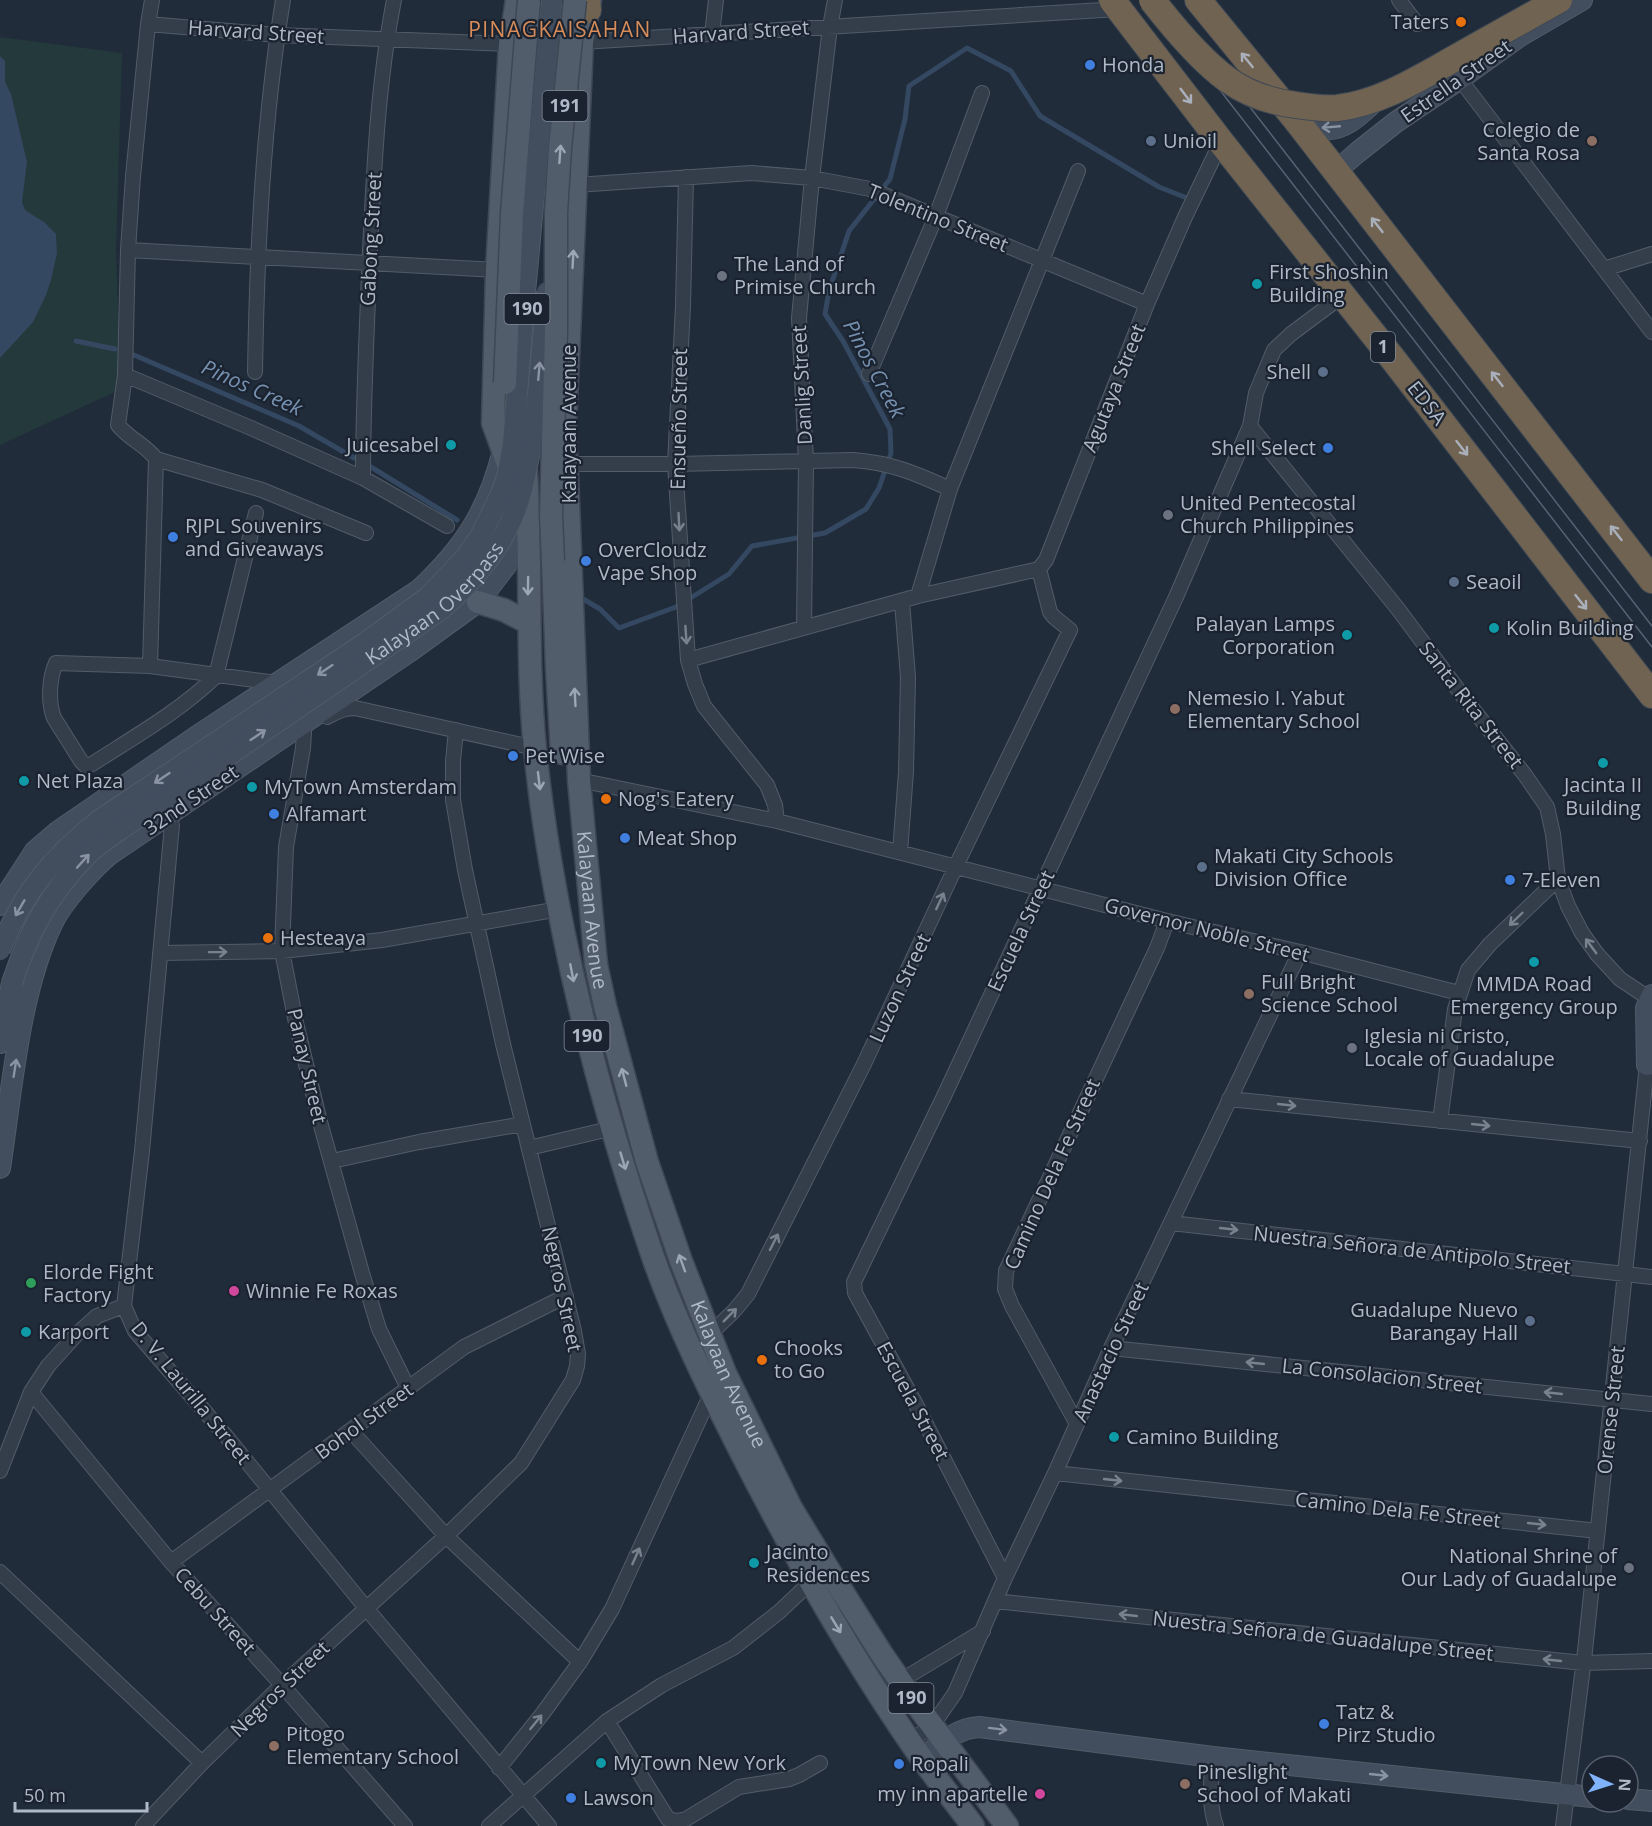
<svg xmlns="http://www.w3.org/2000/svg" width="1652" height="1826" font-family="'Open Sans',sans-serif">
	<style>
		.green { fill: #23393b }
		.water { fill: #344862 }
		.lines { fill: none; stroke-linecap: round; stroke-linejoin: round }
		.stream { stroke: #344862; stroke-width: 5 }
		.street-casing { stroke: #525c68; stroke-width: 16 }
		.secondary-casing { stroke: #525c68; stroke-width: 22 }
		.primary-casing { stroke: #3e4754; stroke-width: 25 }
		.highway-casing { stroke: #3f4955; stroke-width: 28 }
		.street { stroke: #343e4b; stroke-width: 14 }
		.secondary { stroke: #424d5e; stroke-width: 20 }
		.primary { stroke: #525d6b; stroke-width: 22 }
		.highway { stroke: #716351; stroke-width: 26 }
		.tram { stroke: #566272; stroke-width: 1.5 }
		.secondary-bridge-casing { stroke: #525c68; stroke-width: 22; stroke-linecap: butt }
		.primary-bridge-casing { stroke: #3e4754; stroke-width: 25; stroke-linecap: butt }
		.highway-bridge-casing { stroke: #3f4955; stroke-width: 28; stroke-linecap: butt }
		.secondary-bridge { stroke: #424d5e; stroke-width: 20 }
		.primary-bridge { stroke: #525d6b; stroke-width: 22 }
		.highway-bridge { stroke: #716351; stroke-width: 26 }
		.oneway { stroke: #a9b0bb }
		.oneway2 { stroke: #8993a2 }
		.oneway3 { stroke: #9ca7b5 }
		.oneway4 { stroke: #78828f }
		.food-dot { fill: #e8710a; stroke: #1a232f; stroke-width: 2 }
		.shop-dot { fill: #3f7fe0; stroke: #1a232f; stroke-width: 2 }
		.service-dot { fill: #5c6f8a; stroke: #1a232f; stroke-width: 2 }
		.education-dot { fill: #8d6e63; stroke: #1a232f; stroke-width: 2 }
		.worship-dot { fill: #6b7280; stroke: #1a232f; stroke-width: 2 }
		.culture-dot { fill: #0f9aa8; stroke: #1a232f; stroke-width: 2 }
		.leisure-dot { fill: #2e9e5b; stroke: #1a232f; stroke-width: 2 }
		.hotel-dot { fill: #d1479c; stroke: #1a232f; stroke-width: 2 }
		.labels { text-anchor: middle; stroke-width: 4.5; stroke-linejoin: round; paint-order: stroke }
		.shield { fill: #1a232f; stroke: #828c99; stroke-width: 1.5 }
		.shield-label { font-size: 18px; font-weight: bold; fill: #afb9c7 }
		.poi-label { font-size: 20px; fill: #afb9c7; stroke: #1a232f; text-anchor: start }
		.street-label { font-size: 20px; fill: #afb9c7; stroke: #1a232f }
		.neighbourhood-label { font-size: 21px; letter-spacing: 1.5px; fill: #d78c5a; stroke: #1a232f }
		.water-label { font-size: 21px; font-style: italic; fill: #7690b0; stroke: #1a232f }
	</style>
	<rect width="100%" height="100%" fill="#212c3a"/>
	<path class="green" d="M0,37L122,53L116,250L120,372L119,390L0,445Z"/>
	<path class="water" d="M0,56L5,61V82L11,94L27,162L22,202L25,210L44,222L56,234L57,253L51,280L46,295L33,322L0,358Z"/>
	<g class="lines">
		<path class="stream" d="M76,341L115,349
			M134,355L299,426L354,458
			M371,467L457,520
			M578,596L600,609L619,628L676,607L729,574L752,546L825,533L866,509L879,488L891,453L890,429L843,341L825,314L829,291L849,231L890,179L905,119L909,86L967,48L1011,71L1040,116L1159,187L1187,198"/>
		<g class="street-casing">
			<path id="street" d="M152,0L148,24L133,176L128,250L125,375L118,425C129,439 146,445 156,459L262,490L366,533
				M1399,0L1417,24
				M148,24L277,35L510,44L582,42L1119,9
				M712,34L716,0
				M1456,74L1652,332
				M686,177L683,306L675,464L688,660L695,684L704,706L767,785L775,805L777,821
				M576,185L751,173L812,178L870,189L1147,304
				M128,250L497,270
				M1604,269L1652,254
				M255,372C257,248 263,123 283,0
				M869,374L936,216L982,93
				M125,375L251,428L363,478L447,526
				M1250,426L1398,609L1468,703L1525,775L1547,807L1553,834L1558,879L1568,906L1582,933L1597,954L1620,979L1650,999
				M566,464H675L853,460C892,463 915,473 950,489
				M363,478C363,402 367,326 370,250C374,167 378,82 394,0
				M256,513L216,676C180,711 134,737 92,764L86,766L81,761L54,718C48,703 49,678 56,663L150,666L269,682
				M918,596L950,489L1078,171
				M804,628L806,461L799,318L812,178L830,27L835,0
				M688,660L918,596L1039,569
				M150,666L156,459
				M327,717C337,712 343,708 355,708L535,748
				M304,732L303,748L286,847L282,951L296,1023L320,1122L362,1273L379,1329L408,1388
				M579,780L777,821L1167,921L1300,952L1459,993
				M172,825L142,1151L124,1306L135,1331L226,1436L366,1608L549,1826
				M900,852L906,772L908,677L902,602
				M160,953L282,951L382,940L559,909
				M1229,1099L1640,1141
				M1440,1121L1455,1009L1468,970L1490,944L1558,879
				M529,1148L613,1128
				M332,1161L419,1142L523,1124
				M1171,1223L1652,1277
				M710,1334L734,1311L748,1294L864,1064L956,866L1070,630L1054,617L1050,612L1039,569L1046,560L1147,304L1185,217L1221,142
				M1111,1348L1652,1404
				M31,1392L171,1562L282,1685L405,1826
				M1077,1424L1012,1306L1005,1289L1006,1271L1157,948L1167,921
				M351,1431L446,1536L580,1662
				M0,1471L31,1392L48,1366L77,1334L97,1316L124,1306
				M1055,1473L1598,1531
				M171,1562L464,1347L566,1296
				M0,1572L202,1763
				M1005,1578L913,1399L855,1293L854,1282L945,1094L1176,597L1250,426L1256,393L1274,350L1291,334L1342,296
				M995,1601L1583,1663L1652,1661
				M900,1681L983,1631
				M607,1721L668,1819L677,1821L686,1819L739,1787L789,1779L799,1775L820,1763
				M910,1741L932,1726L955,1693L1005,1578L1055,1473L1111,1348L1300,952
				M1213,1757C1211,1781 1208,1803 1216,1826
				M499,1768L543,1713L580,1662L612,1609L711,1394
				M143,1826L202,1763L282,1685L446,1536L521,1463L573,1380L577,1366L578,1354L574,1331L503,1044L465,870L453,800V761L456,730
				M489,1826L607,1721L662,1685L733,1648L779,1612L814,1579
				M1563,1826L1585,1651L1647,1065L1652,1066"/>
		</g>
		<g class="secondary-casing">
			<path id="secondary" d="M1297,121C1306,124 1316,128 1325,129C1345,131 1362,113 1375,101
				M1336,171L1358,152L1396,122L1460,79L1520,36L1582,0
				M0,905L35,851L57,832L200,734L419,590C464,548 488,511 503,451
				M0,1043L12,983
				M1647,1065L1646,1008L1652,995
				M0,1168C12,1090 19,992 53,922C63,902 92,869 109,855L409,652L478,602L505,567L530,528
				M922,1759C939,1745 956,1728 979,1727L1213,1757L1592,1797
				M1628,1799L1652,1801"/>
		</g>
		<g class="primary-casing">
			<g id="primary">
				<path id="s1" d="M590,0L582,42L565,425L579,780L596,964L605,1006L647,1162L681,1261L725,1373L791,1508L828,1569L881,1653L914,1701L1007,1826"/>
				<path d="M526,472C532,564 526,657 535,749C541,810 551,870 563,930C585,1040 616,1148 652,1254C676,1323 709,1389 742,1454C795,1558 853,1660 920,1756C937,1780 956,1803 973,1826"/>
				<path d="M513,478L493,423L497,270L510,44L517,0"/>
				<path d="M553,561L557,668L562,753"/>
				<path d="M478,602L504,610L529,623"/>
			</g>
		</g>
		<g class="highway-casing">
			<path id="highway" d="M587,0L588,10
				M1112,0L1221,142L1393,359L1652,695
				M1198,0L1297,121L1652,580"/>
		</g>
		<use href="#street" class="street"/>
		<use href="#secondary" class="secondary"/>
		<use href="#primary" class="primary"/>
		<use href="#highway" class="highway"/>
		<path class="tram" d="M1150,0L1652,647
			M1167,0L1652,626"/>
		<g class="secondary-bridge-casing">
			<g id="secondary-bridge">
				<path d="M0,950C22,894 51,859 98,821L365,643L428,597L466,557L481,535L501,494L507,477L513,445L525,293L552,0"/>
				<path id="s2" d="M12,983C29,931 49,894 87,855C97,845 110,837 121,829L439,611C466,588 490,562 506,531C519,507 524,482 529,456C539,402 542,347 547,292"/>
			</g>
		</g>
		<g class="primary-bridge-casing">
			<path id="primary-bridge" d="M505,383L512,213L529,0
				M553,561L551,515L556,332V213L560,148L575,0"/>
		</g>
		<g class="highway-bridge-casing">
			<path id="highway-bridge" d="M1152,0C1173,27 1200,60 1228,80C1248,94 1271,102 1296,105C1309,107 1323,109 1337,108C1381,103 1421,77 1459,56C1492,37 1525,19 1559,0"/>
		</g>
		<use href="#secondary-bridge" class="secondary-bridge"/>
		<use href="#primary-bridge" class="primary-bridge"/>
		<use href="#highway-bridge" class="highway-bridge"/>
	</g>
	<defs><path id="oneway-shaft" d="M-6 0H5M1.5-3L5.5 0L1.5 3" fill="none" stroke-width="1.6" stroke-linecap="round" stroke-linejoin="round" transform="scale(1.5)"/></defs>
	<g class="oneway">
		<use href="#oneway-shaft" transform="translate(1247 60) rotate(-129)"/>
		<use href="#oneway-shaft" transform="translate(1186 96) rotate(53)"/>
		<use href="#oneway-shaft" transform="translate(1377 225) rotate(-128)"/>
		<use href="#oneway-shaft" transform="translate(1497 379) rotate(-128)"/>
		<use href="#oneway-shaft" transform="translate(1462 448) rotate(52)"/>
		<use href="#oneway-shaft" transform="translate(1616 533) rotate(-128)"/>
		<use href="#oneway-shaft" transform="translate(1581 602) rotate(52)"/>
	</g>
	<g class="oneway2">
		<use href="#oneway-shaft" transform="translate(1331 127) rotate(175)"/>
		<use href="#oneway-shaft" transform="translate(539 371) rotate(-85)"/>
		<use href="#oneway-shaft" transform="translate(325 670) rotate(146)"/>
		<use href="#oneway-shaft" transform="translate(258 735) rotate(-34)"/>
		<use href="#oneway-shaft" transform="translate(162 778) rotate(146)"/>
		<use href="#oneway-shaft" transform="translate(83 861) rotate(-48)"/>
		<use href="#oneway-shaft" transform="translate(20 908) rotate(120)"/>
		<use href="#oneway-shaft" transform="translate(15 1068) rotate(-81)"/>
		<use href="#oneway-shaft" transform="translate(998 1729) rotate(7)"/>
		<use href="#oneway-shaft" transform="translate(1379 1775) rotate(6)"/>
	</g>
	<g class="oneway3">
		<use href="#oneway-shaft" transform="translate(560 154) rotate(-86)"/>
		<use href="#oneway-shaft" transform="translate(573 259) rotate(-87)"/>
		<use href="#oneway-shaft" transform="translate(528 586) rotate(91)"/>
		<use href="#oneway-shaft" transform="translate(575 697) rotate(-93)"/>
		<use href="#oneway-shaft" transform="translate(539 781) rotate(83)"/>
		<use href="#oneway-shaft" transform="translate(572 973) rotate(79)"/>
		<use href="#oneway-shaft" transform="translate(624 1077) rotate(-105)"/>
		<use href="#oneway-shaft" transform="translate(623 1161) rotate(73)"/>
		<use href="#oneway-shaft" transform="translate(682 1263) rotate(-110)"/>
		<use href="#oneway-shaft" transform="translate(836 1625) rotate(59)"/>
	</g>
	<g class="oneway4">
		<use href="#oneway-shaft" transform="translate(679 522) rotate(87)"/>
		<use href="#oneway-shaft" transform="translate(686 635) rotate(86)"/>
		<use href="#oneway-shaft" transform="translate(940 901) rotate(-65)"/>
		<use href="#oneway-shaft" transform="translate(1516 919) rotate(136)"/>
		<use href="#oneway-shaft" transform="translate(1591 946) rotate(-126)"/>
		<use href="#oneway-shaft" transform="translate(218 952) rotate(-1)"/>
		<use href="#oneway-shaft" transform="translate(1287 1105) rotate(6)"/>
		<use href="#oneway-shaft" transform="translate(1481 1125) rotate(6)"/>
		<use href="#oneway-shaft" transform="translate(1229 1229) rotate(6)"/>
		<use href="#oneway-shaft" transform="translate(774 1242) rotate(-63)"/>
		<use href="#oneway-shaft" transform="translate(730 1315) rotate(-45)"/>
		<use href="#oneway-shaft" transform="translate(1255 1363) rotate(-174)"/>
		<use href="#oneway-shaft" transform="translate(1553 1393) rotate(-174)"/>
		<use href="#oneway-shaft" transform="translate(1113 1480) rotate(6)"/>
		<use href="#oneway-shaft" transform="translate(1537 1524) rotate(6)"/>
		<use href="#oneway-shaft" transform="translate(636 1556) rotate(-66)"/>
		<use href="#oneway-shaft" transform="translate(1128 1615) rotate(-174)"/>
		<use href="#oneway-shaft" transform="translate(1552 1660) rotate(-174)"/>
		<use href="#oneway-shaft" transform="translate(536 1722) rotate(-51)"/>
	</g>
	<g class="food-dot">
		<circle cx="1461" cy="22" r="6"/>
		<circle cx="606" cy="799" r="6"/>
		<circle cx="268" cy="938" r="6"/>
		<circle cx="762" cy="1360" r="6"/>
	</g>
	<g class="shop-dot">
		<circle cx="1090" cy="65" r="6"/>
		<circle cx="1328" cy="448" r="6"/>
		<circle cx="173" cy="537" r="6"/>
		<circle cx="586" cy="561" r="6"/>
		<circle cx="513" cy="756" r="6"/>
		<circle cx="274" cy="814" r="6"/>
		<circle cx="625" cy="838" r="6"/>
		<circle cx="1510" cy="880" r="6"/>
		<circle cx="1324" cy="1724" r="6"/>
		<circle cx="899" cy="1764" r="6"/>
		<circle cx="571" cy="1798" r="6"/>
	</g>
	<g class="service-dot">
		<circle cx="1151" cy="141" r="6"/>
		<circle cx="1323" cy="372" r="6"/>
		<circle cx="1454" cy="582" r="6"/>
		<circle cx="1202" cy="867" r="6"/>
		<circle cx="1530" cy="1321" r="6"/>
	</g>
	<g class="education-dot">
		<circle cx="1592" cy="141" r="6"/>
		<circle cx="1175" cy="709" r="6"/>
		<circle cx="1249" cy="994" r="6"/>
		<circle cx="274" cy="1746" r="6"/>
		<circle cx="1185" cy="1784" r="6"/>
	</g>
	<g class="worship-dot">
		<circle cx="722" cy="276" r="6"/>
		<circle cx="1168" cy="515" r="6"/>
		<circle cx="1352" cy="1048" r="6"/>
		<circle cx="1629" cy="1568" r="6"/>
	</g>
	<g class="culture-dot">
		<circle cx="1257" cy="284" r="6"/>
		<circle cx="451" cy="445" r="6"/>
		<circle cx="1494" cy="628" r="6"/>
		<circle cx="1347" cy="635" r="6"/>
		<circle cx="1603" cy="763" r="6"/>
		<circle cx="24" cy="781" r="6"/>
		<circle cx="252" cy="787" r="6"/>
		<circle cx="1534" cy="962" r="6"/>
		<circle cx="26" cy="1332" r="6"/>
		<circle cx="1114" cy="1437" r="6"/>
		<circle cx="754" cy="1563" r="6"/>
		<circle cx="601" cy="1763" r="6"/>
	</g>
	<circle class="leisure-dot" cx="31" cy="1283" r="6"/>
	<g class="hotel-dot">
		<circle cx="234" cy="1291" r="6"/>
		<circle cx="1040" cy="1794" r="6"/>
	</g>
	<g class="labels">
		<g class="shield">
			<rect x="542.5" y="91" width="45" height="30" rx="4.5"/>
			<rect x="504.5" y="294" width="45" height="30" rx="4.5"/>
			<rect x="1371" y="332" width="24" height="30" rx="4.5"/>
			<rect x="564.5" y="1021" width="45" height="30" rx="4.5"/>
			<rect x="888.5" y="1683" width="45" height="30" rx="4.5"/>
		</g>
		<g class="shield-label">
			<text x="565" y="112">191</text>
			<text x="527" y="315">190</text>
			<text x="1383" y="353">1</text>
			<text x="587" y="1042">190</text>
			<text x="911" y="1704">190</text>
		</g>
		<g class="poi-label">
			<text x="1449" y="29" text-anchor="end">Taters</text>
			<text x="1102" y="72">Honda</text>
			<text x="1580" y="137" text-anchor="end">Colegio de<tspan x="1580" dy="23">Santa Rosa</tspan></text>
			<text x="1163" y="148">Unioil</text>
			<text x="734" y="271">The Land of<tspan x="734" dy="23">Primise Church</tspan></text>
			<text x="1269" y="279">First Shoshin<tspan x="1269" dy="23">Building</tspan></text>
			<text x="1311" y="379" text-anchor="end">Shell</text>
			<text x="439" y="452" text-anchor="end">Juicesabel</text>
			<text x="1316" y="455" text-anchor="end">Shell Select</text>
			<text x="1180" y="510">United Pentecostal<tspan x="1180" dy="23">Church Philippines</tspan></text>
			<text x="185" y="533">RJPL Souvenirs<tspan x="185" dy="23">and Giveaways</tspan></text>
			<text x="598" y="557">OverCloudz<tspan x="598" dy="23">Vape Shop</tspan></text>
			<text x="1466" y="589">Seaoil</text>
			<text x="1335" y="631" text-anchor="end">Palayan Lamps<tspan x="1335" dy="23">Corporation</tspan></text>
			<text x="1506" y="635">Kolin Building</text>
			<text x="1187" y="705">Nemesio I. Yabut<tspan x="1187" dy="23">Elementary School</tspan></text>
			<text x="525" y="763">Pet Wise</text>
			<text x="36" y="788">Net Plaza</text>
			<text x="1603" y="792" text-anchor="middle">Jacinta II<tspan x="1603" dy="23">Building</tspan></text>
			<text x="264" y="794">MyTown Amsterdam</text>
			<text x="618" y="806">Nog's Eatery</text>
			<text x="286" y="821">Alfamart</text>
			<text x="637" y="845">Meat Shop</text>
			<text x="1214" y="863">Makati City Schools<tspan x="1214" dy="23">Division Office</tspan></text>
			<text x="1522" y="887">7-Eleven</text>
			<text x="280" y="945">Hesteaya</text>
			<text x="1261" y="989">Full Bright<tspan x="1261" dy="23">Science School</tspan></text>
			<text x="1534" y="991" text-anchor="middle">MMDA Road<tspan x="1534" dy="23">Emergency Group</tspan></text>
			<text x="1364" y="1043">Iglesia ni Cristo,<tspan x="1364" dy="23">Locale of Guadalupe</tspan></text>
			<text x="43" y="1279">Elorde Fight<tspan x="43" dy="23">Factory</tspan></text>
			<text x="246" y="1298">Winnie Fe Roxas</text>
			<text x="1518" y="1317" text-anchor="end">Guadalupe Nuevo<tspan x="1518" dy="23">Barangay Hall</tspan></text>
			<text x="38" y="1339">Karport</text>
			<text x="774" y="1355">Chooks<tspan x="774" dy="23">to Go</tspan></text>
			<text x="1126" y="1444">Camino Building</text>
			<text x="766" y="1559">Jacinto<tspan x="766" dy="23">Residences</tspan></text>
			<text x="1617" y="1563" text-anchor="end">National Shrine of<tspan x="1617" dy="23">Our Lady of Guadalupe</tspan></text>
			<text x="1336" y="1719">Tatz &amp;<tspan x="1336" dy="23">Pirz Studio</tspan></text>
			<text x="286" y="1741">Pitogo<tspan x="286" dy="23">Elementary School</tspan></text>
			<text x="613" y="1770">MyTown New York</text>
			<text x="911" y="1771">Ropali</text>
			<text x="1197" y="1779">Pineslight<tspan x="1197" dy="23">School of Makati</tspan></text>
			<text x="1028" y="1801" text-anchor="end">my inn apartelle</text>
			<text x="583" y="1805">Lawson</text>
		</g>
		<g class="street-label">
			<text transform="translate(256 32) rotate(4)" y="7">Harvard Street</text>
			<text transform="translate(741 32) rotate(-4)" y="7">Harvard Street</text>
			<text transform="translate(1456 81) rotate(-35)" y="7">Estrella Street</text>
			<text transform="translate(938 218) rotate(22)" y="7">Tolentino Street</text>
			<text transform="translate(371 239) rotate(-87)" y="7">Gabong Street</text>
			<text transform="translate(802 385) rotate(-93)" y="7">Danlig Street</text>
			<text transform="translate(1114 388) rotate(-68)" y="7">Agutaya Street</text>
			<text transform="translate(1427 403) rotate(52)" y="7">EDSA</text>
			<text transform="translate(679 419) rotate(-89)" y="7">Ensueño Street</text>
			<text transform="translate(569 424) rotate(-90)" y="7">Kalayaan Avenue</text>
			<text dy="7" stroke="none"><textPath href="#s2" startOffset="580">Kalayaan Overpass</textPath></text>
			<text transform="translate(1471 705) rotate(52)" y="7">Santa Rita Street</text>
			<text transform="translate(191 800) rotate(-34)" y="7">32nd Street</text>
			<text dy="7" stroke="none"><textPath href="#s1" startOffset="912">Kalayaan Avenue</textPath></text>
			<text transform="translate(1207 930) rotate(14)" y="7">Governor Noble Street</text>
			<text transform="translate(1021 931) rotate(-65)" y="7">Escuela Street</text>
			<text transform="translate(900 988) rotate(-65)" y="7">Luzon Street</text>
			<text transform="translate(307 1066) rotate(77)" y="7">Panay Street</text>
			<text transform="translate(1052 1174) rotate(-66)" y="7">Camino Dela Fe Street</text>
			<text transform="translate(1412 1250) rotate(6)" y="7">Nuestra Señora de Antipolo Street</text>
			<text transform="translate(562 1289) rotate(78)" y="7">Negros Street</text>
			<text transform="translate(1111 1352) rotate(-65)" y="7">Anastacio Street</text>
			<text dy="7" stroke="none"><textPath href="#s1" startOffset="1398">Kalayaan Avenue</textPath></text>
			<text transform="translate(1382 1376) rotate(6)" y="7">La Consolacion Street</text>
			<text transform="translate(191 1393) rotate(51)" y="7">D. V. Laurilla Street</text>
			<text transform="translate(913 1401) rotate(62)" y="7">Escuela Street</text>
			<text transform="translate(1611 1410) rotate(-84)" y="7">Orense Street</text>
			<text transform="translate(364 1421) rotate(-36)" y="7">Bohol Street</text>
			<text transform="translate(1398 1510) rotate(6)" y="7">Camino Dela Fe Street</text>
			<text transform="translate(215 1611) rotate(48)" y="7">Cebu Street</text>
			<text transform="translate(1323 1636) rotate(6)" y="7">Nuestra Señora de Guadalupe Street</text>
			<text transform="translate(280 1689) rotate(-44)" y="7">Negros Street</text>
		</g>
		<g class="neighbourhood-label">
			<text x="560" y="37">PINAGKAISAHAN</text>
		</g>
		<g class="water-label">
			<text transform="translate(874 369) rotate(62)" y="7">Pinos Creek</text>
			<text transform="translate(252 388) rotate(24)" y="7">Pinos Creek</text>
		</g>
	</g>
	<g transform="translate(1610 1784) rotate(93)"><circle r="28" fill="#1a232f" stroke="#565f6c" stroke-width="1.5"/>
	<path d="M0-4.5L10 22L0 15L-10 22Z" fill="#80b3fb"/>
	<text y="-9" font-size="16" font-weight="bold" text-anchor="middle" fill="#afb9c7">N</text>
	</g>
	<path d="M15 1802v9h132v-9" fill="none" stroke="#afb9c7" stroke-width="3"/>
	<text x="24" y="1802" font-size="18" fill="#afb9c7" stroke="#1a232f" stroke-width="4.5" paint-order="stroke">50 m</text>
</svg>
